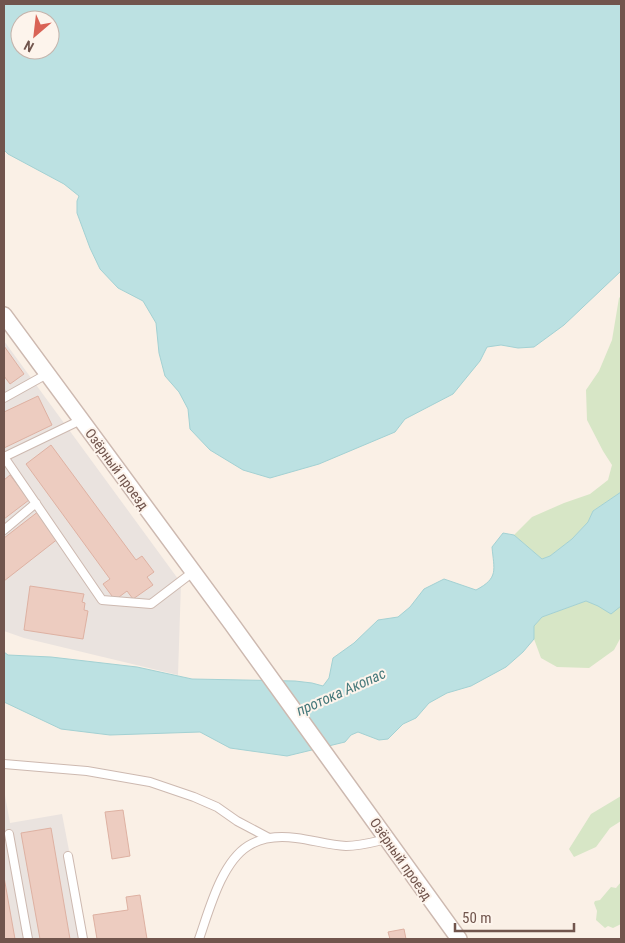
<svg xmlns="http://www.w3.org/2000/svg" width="625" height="943" font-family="'Roboto Condensed',sans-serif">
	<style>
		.industrial { fill: #eae3df }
		.green { fill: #d7e6c6 }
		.water { fill: #bce1e2; stroke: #a3d1d3; fill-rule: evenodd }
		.building { fill: #edccc0; stroke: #deb1a2 }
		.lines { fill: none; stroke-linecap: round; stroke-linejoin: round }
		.lane-casing { stroke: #cdb9b0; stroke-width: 10 }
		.street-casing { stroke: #cdb9b0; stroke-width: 18 }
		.lane { stroke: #fff; stroke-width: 8 }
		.street { stroke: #fff; stroke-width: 15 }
		.labels { text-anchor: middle; stroke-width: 4; stroke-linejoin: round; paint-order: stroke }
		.street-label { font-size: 14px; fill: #71554d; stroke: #fdf4ec }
		.water-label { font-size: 15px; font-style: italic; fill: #46797b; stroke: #fdf4ec }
	</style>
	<rect width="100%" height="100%" fill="#faf0e6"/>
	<path class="industrial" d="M4,341L181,583L178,675L24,638L4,631Z
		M4,790L10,823L62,814L86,939H4Z"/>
	<path class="green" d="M621,296V492L593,511L588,522L572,539L550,556L542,559L514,535L532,517L564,503L590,494L608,480L612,465L603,451L587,420L586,390L599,371L612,340L619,298Z
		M586,601L598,605L610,613L621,606V637L614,650L589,668L557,667L541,658L534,639V626L542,617Z
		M621,796V821L610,828L596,847L574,857L569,849L591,814Z
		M621,882V924L613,928L608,926L605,928L596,920L597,911L594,903L595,901L600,900L611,887L616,888Z"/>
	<path class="water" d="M4,4H621V271L564,325L534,347L518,348L501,345L487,347L480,361L453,394L405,419L395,432L319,464L270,478L243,470L210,450L190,429L188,409L179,392L165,376L159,353L156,323L143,301L118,288L100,269L90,248L77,213V201L79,196L64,184L8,154L4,150ZM20,20H50V50H20Z
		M621,492V606L611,614L598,606L586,601L542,617L534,626V639L523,652L506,667L471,686L447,693L429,703L416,718L403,724L388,739L379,740L358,732L351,735L345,742L287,756L230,748L200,732L110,735L61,729L4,702V652L8,655L51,657L137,667L192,679L295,681L312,683L323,686L329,678L333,658L354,643L378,620L398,617L410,607L424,589L444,579L476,590C499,578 494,570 492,547L503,533L514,535L542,559L550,556L572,539L588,522L593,511Z"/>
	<path class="building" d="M4,346L24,374L10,384L4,376Z
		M38,396L52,425L4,448V412Z
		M51,445L136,560L142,556L154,572L147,577L153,585L133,599L127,591L115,600L103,584L110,579L26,464Z
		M10,475L29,500L4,519V480Z
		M39,511L59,538L4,581V538Z
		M30,586L84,594L82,602L85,603L84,610L88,611L83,639L24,630Z
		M123,810L130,856L112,859L105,812Z
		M51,828L70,939H40L21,833Z
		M4,877L15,939H4Z
		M140,895L147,939H97L93,915L128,910L126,897Z
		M404,929L406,939H390L388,932Z"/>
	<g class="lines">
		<g class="lane-casing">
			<path id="lane" d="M4,398L47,374
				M81,420L4,457L102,600L151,604L193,572
				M4,530L36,503
				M4,764L87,771L150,782L194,797L217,807L237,821L269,838
				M9,834L28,939
				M68,856L83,939
				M199,939C209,911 221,863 248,846C262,837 281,836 296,838C313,840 329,845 346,846C360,846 374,842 387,839"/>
		</g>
		<g class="street-casing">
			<path id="street" d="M4,315L231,623L459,939"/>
		</g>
		<use href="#lane" class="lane"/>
		<use href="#street" class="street"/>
	</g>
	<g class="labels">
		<g class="street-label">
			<text transform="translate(117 469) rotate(54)" y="5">Озёрный проезд</text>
			<text transform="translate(401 859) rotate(55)" y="5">Озёрный проезд</text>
		</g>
		<g class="water-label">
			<text transform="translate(341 692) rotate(-24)" y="5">протока Акопас</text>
		</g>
	</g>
	<rect width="625" height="943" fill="none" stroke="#71554d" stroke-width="10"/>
	<g transform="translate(35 35) rotate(208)"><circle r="24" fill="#fdf4ec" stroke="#c5b4ac"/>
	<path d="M0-4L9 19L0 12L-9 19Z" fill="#d96356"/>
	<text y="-8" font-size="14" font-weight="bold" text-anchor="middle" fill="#71554d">N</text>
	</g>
	<path d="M455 923v8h119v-8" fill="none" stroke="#71554d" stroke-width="2.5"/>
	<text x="462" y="923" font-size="15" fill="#71554d" stroke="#fdf4ec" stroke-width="4" paint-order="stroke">50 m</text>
</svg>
